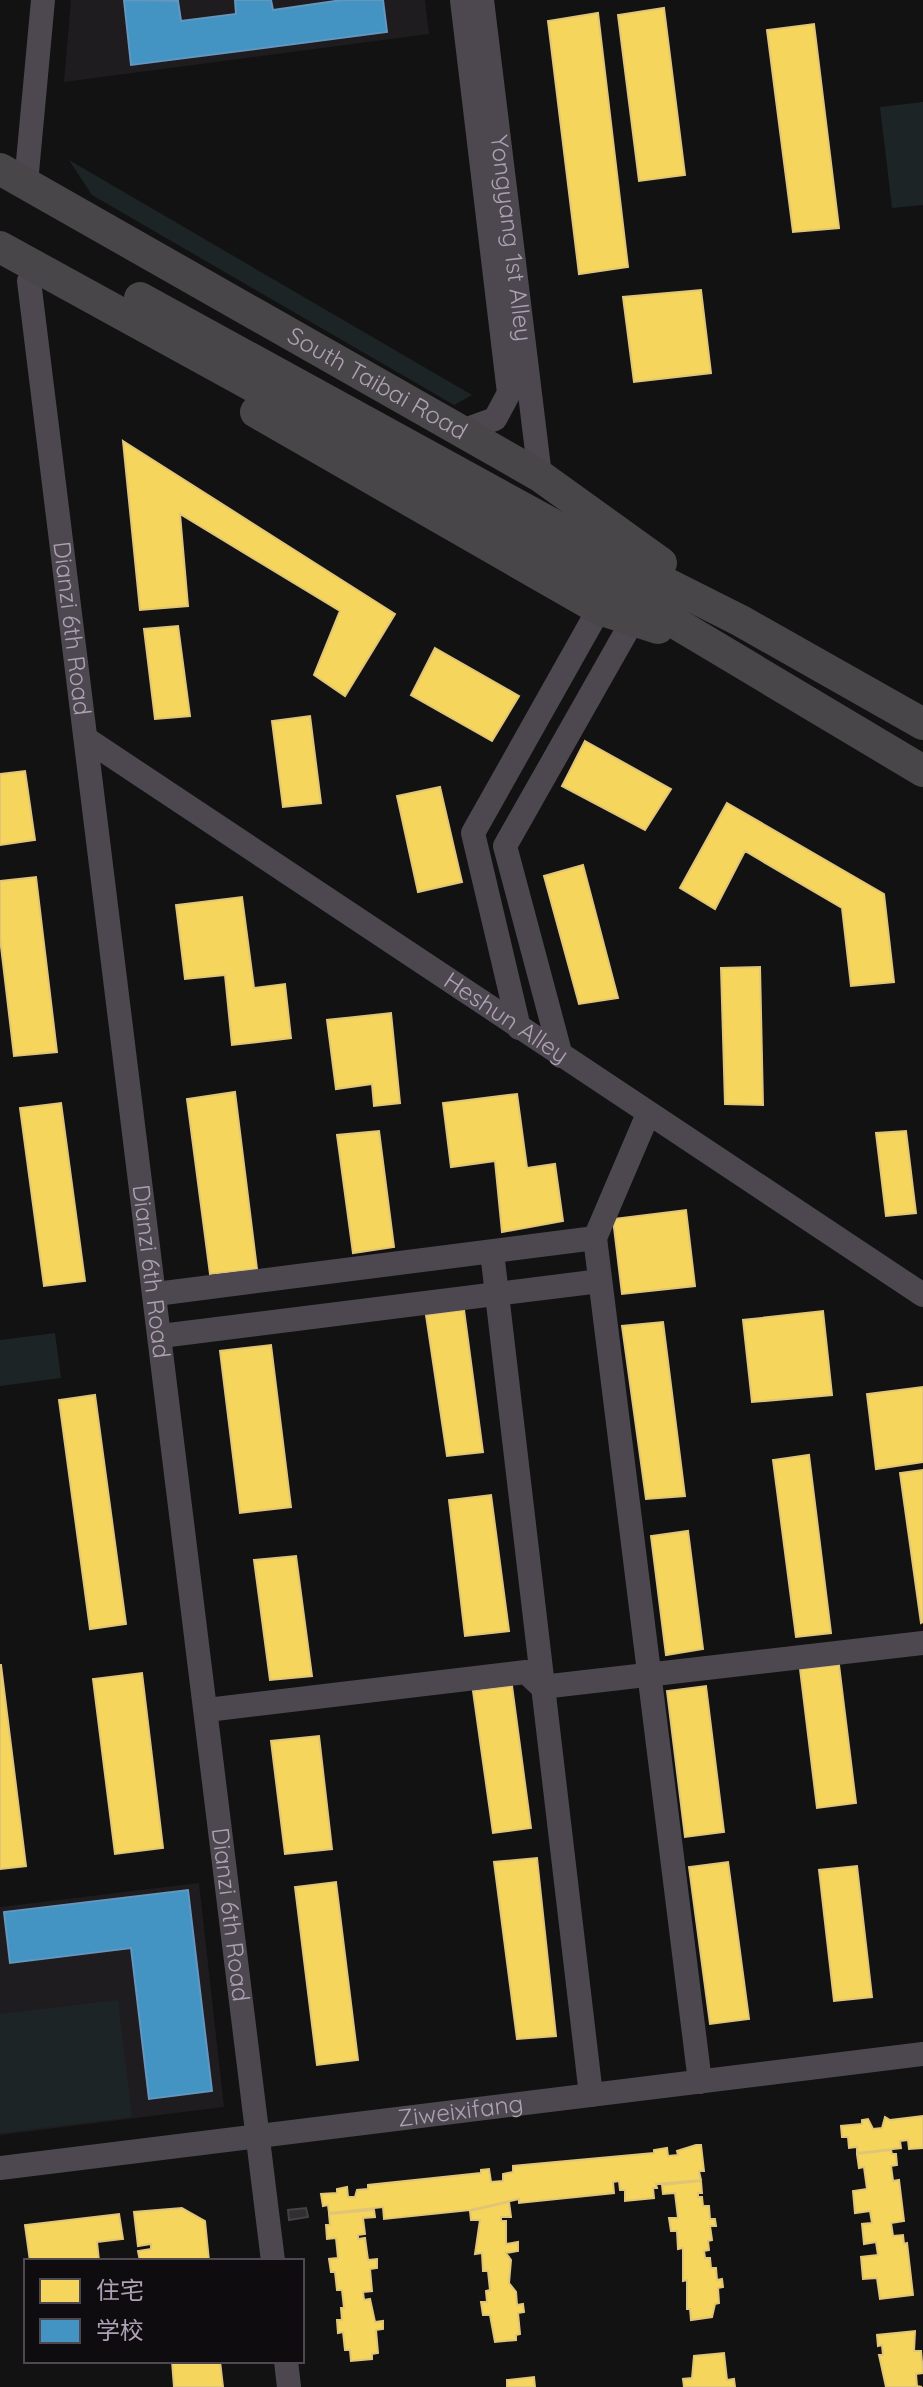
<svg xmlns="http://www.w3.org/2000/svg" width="923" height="2387" font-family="Quicksand,'Noto Sans SC',sans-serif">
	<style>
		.built { fill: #1e1c1e }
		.green { fill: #1d2426 }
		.homes { fill: #f6d55c; stroke: #e1c577; stroke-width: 2 }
		.schools { fill: #4393c3; stroke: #6397bf; stroke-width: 2 }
		.building { fill: #312f32; stroke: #444046; stroke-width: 2 }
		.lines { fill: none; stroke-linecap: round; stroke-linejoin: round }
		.minor { stroke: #4d484f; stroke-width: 24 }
		.major { stroke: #484649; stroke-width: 32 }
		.labels { text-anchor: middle; stroke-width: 8; stroke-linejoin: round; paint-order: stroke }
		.street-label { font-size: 24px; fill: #afa1b5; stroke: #0e0c0e }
	</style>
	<rect width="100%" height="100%" fill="#121212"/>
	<path class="built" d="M71,0H425L429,34L64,82Z
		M199,1883L224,2107L0,2135V1907Z"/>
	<path class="green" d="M923,102V205L892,208L880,107Z
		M69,160L472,395L454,405L92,195Z
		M55,1333L61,1378L0,1386V1340Z
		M118,2000L132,2117L0,2133V2014Z"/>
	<path class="homes" d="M664,8L685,175L639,181L618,15Z
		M598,13L628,267L579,274L548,21Z
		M814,24L839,228L793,232L767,30Z
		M701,290L711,373L634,382L623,297Z
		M123,441L395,614L345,696L314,675L340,611L180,514L188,606L140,610Z
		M178,626L190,716L155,719L144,629Z
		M435,648L519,696L492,741L411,695Z
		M310,716L321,803L283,807L272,721Z
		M585,741L671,789L645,830L562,786Z
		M25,771L35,840L0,845V774Z
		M440,787L462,882L418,892L397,796Z
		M727,803L884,894L894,982L851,986L842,908L745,851L715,909L680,888Z
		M583,865L618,998L579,1004L544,876Z
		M36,877L57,1052L14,1056L0,938V881Z
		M242,897L254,988L285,984L291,1038L232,1045L225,975L185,979L176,905Z
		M760,967L763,1105L725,1104L721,968Z
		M391,1013L400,1103L374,1106L372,1084L336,1089L327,1020Z
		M235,1092L257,1269L210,1274L187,1099Z
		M517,1094L527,1168L555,1164L563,1221L502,1232L495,1161L451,1167L443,1103Z
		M61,1103L85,1281L44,1286L20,1108Z
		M379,1131L394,1247L353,1253L337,1135Z
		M906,1131L916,1213L886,1216L876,1133Z
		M686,1210L695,1286L622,1294L613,1219Z
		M464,1310L483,1452L447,1456L426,1315Z
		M823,1311L832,1395L752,1402L743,1320Z
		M663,1322L685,1496L646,1499L622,1326Z
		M271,1345L291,1507L240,1513L220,1351Z
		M923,1387V1462L876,1469L867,1394Z
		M95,1395L126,1624L90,1629L59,1400Z
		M809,1455L831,1633L796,1637L773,1460Z
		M923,1470V1622L921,1623L900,1473Z
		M491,1495L509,1631L465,1636L449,1500Z
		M688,1531L703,1649L666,1655L651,1536Z
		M296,1556L312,1676L270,1680L254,1560Z
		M1,1665L26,1866L0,1869V1665Z
		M839,1665L856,1803L817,1808L800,1669Z
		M142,1673L163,1848L115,1854L93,1679Z
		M512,1686L531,1828L493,1833L473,1691Z
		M706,1686L724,1832L685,1837L667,1691Z
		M319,1736L332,1849L285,1854L271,1741Z
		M537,1858L556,2036L517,2039L494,1862Z
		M728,1862L749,2019L710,2024L689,1867Z
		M857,1866L872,1997L834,2001L819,1870Z
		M336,1882L358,2060L317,2065L295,1887Z
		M923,2116V2148L909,2149L908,2140L900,2141L901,2148L857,2153V2147L849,2148L848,2137H842L841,2126L862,2124V2120L868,2119L873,2129L882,2128L885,2117L890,2120Z
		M696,2145H701L704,2171H699L701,2180L656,2184L657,2188H653L654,2198L625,2201V2190H620L619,2181L613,2182L614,2193L519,2203V2199L470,2210L384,2219L383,2207L329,2213L328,2205L323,2206L321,2194L337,2193V2189L347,2187L348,2197H355L357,2190L368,2189V2185L481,2173V2170L489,2169L491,2182L503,2181V2174L513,2172V2166L654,2153V2150L667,2148L668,2156L678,2155L677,2151Z
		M891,2150L892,2154H896L897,2165L891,2166L893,2181L899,2180L904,2221L891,2223L893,2236L903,2235L904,2244L907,2243L913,2295L880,2299L877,2278L863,2279L861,2257L878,2255L876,2242L864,2244L862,2224L872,2223L870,2211L855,2213L853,2191L867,2189L864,2167L859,2168L857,2154Z
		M701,2181L702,2193H698V2197H702L703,2206H709L710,2219H715L716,2226H710L712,2240L708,2241L709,2250L704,2251L705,2258H710L711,2268H716L717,2280L722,2279L723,2287L718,2288L719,2303L715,2304L712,2317L691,2320L690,2309H687V2280L683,2281V2248L678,2249L677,2231H671L669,2218H678L675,2193L663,2194L662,2185Z
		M509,2202L511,2217H501V2221H506V2244L518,2242V2251L506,2253L511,2260L509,2283L516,2292L517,2305L523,2304L524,2312L518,2313L520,2334L516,2335V2340L495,2342L490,2315H483L481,2302H487L486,2291L490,2290L488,2271H483L482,2253L475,2254L480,2220H471L470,2211Z
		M182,2208L205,2221L209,2261H140L138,2251L151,2249V2244L138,2246L134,2212Z
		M374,2210L375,2217L363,2218L365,2234L358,2235V2239L365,2238L368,2260L377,2259V2268L370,2269L372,2291L363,2292L364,2300L370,2299L375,2322L383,2321V2329L376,2330L378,2353L372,2354V2359L351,2361L350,2350H345L343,2332L338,2333L337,2320H342L341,2308H344L342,2290H337L335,2272H331L329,2259L338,2258L336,2238L327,2239L326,2225H330L329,2214Z
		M119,2214L123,2239L97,2242L99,2261H30L25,2225Z
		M915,2331L914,2351H921L923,2373L916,2374L917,2386L922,2387H886L879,2355H883L882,2345L878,2346L877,2335Z
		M724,2353L727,2380L734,2379L735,2387H684L683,2379L692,2378L694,2356Z
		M172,2361H220L223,2387H174Z
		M534,2377L535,2387H507V2380Z"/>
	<path class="schools" d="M124,0L178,1L181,21L236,14L235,0H271L273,10L342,0H383L387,32L131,65Z
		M188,1890L212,2091L149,2099L131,1948L10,1963L4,1912Z"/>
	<path class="building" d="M306,2208L308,2217L289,2220L288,2210Z"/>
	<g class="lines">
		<g class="minor">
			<path id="s1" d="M482,0L540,476"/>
			<path d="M26,183L43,0"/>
			<path id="s2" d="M29,281L273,2261"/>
			<path d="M459,432L495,419L509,393L462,0"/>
			<path id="s3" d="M88,740L923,1295"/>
			<path d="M519,1028L473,833L599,609"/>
			<path d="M561,1056L505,846L633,620"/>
			<path d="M648,1114L595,1238L700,2082"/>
			<path d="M492,1252L591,2095"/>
			<path d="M156,1294L595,1238"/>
			<path d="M161,1336L600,1281"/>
			<path d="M207,1710L526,1672L542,1687L923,1643"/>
			<path id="s4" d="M0,2168L923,2054"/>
			<path d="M286,2361L289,2387"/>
		</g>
		<g class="major">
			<path id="s5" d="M0,169L540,476L661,563"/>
			<path d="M0,247L580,566L923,771"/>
			<path d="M140,298L592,546L741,621L923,724"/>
			<path d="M256,412L599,609L658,628"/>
		</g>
	</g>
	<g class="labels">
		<g class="street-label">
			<text dy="8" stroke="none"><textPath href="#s1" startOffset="240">Yongyang 1st Alley</textPath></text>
			<text dy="8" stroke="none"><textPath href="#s5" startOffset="434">South Taibai Road</textPath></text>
			<text dy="8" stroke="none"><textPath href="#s2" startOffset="350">Dianzi 6th Road</textPath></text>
			<text dy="8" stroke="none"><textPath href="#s3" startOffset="502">Heshun Alley</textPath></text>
			<text dy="8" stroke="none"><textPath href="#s2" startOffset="998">Dianzi 6th Road</textPath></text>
			<text dy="8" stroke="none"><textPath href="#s2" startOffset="1646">Dianzi 6th Road</textPath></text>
			<text dy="8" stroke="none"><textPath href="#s4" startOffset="464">Ziweixifang</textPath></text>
		</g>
	</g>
	<rect x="24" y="2259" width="280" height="104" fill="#0e0c0e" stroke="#4e4851" stroke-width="2"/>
	<rect x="40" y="2279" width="40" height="24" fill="#f6d55c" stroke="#4e4851" stroke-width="2"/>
	<text x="96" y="2299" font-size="24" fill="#afa1b5">住宅</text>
	<rect x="40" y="2319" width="40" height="24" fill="#4393c3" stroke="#4e4851" stroke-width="2"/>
	<text x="96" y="2339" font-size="24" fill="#afa1b5">学校</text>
</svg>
